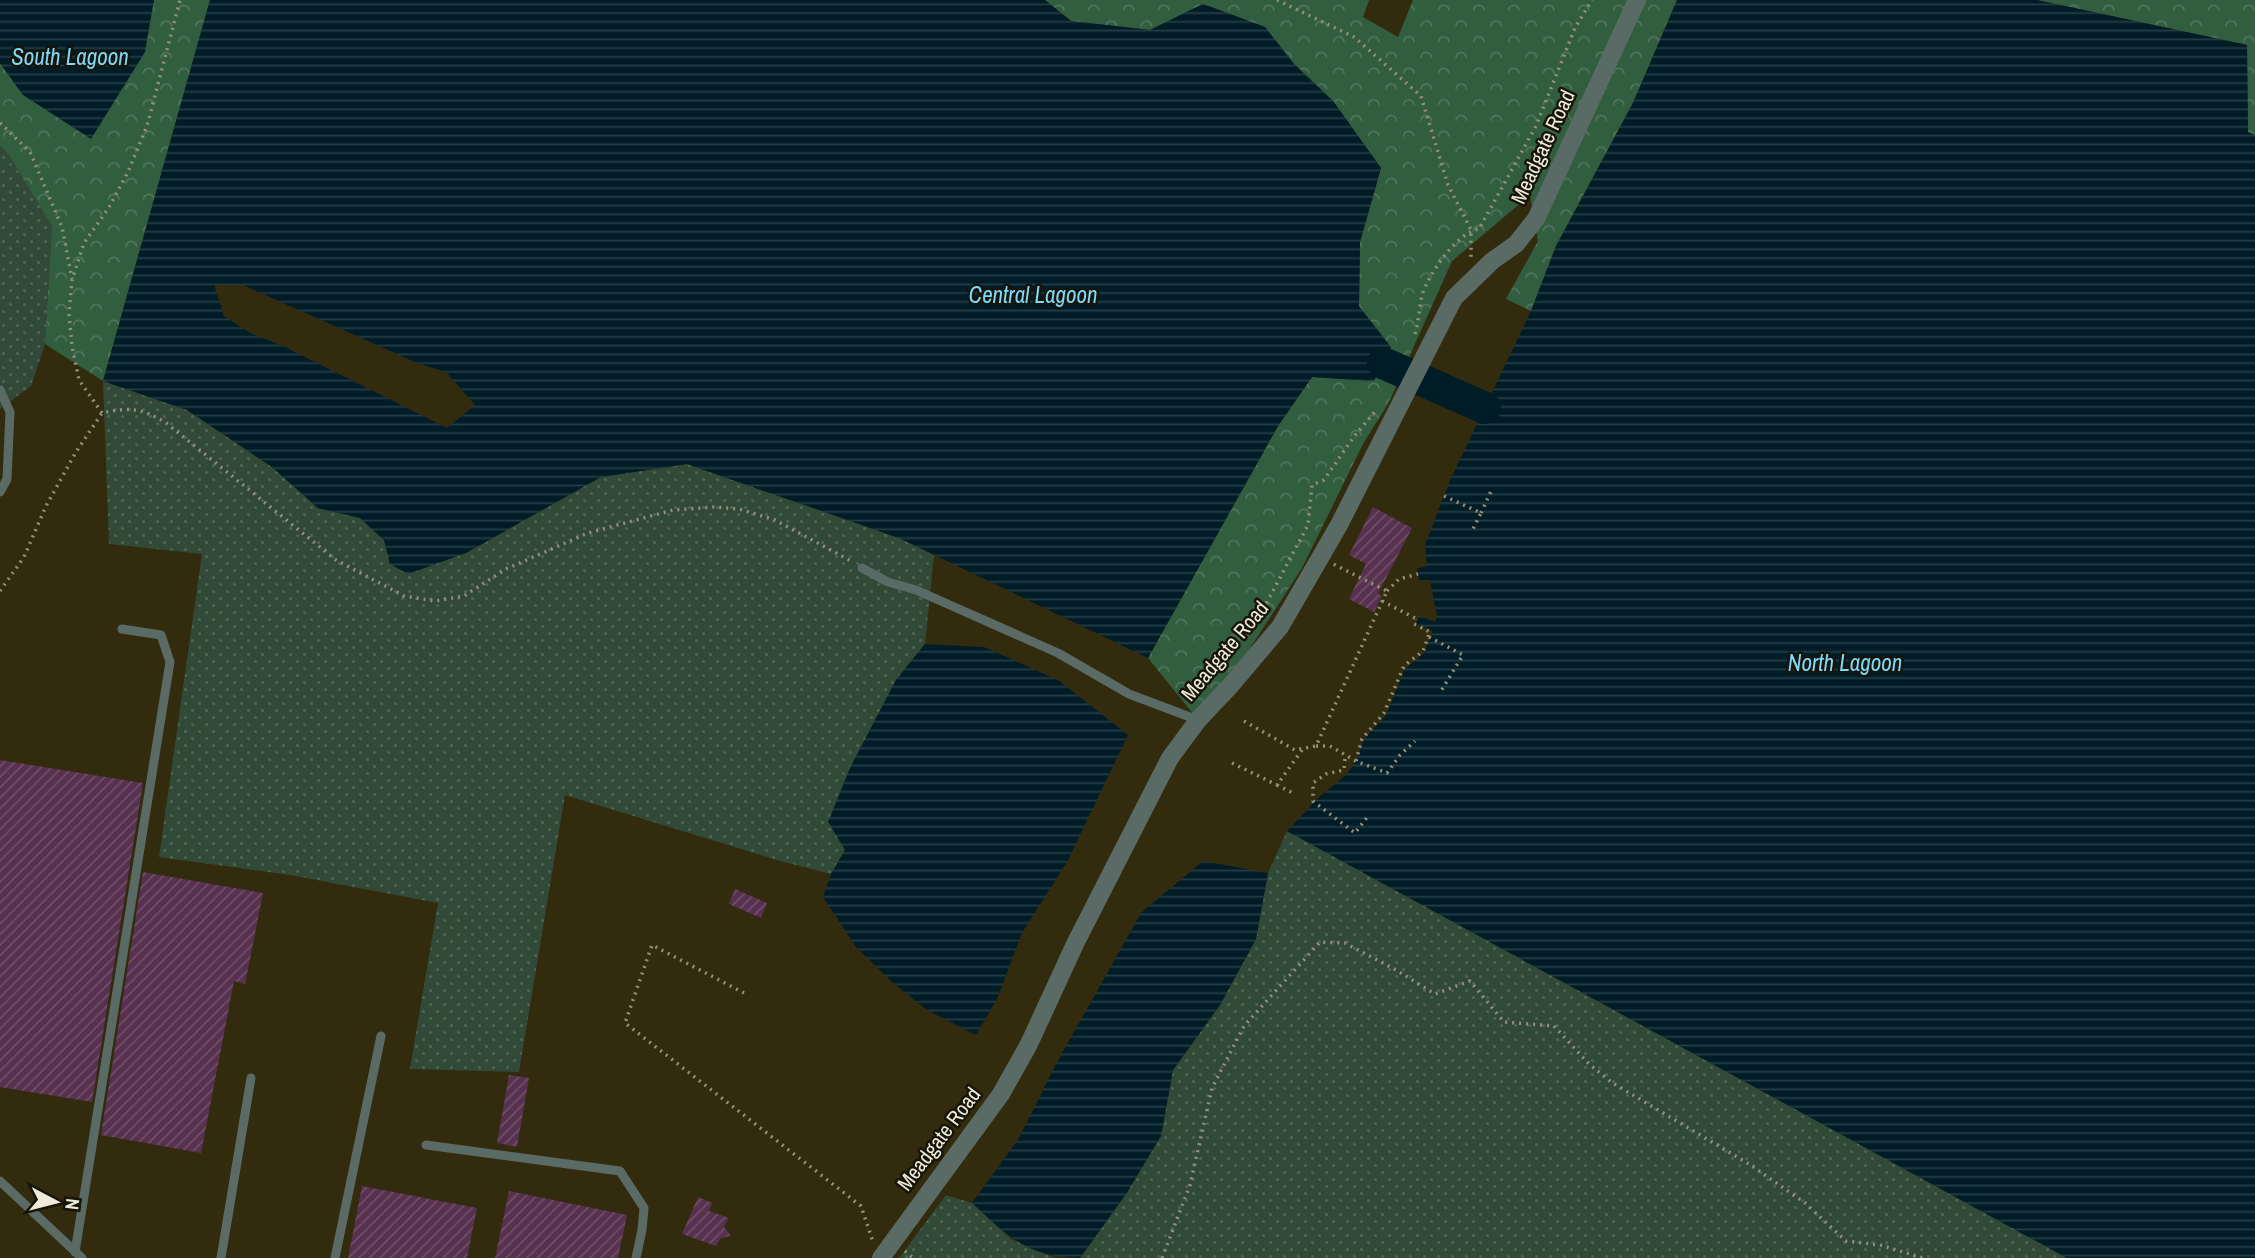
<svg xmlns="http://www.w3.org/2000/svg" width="2255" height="1258" font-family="'Archivo Narrow',sans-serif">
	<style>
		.grass { fill: url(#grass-dots) }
		.forest { fill: url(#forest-crowns) }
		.water { fill: url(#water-rules); fill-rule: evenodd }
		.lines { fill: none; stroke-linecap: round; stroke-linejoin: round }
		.river { stroke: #001c27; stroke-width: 32 }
		.building { fill: url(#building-hatch) }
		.path { stroke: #959079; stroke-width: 3.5; stroke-dasharray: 2 5; stroke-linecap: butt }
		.service { stroke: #5a6a65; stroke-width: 9 }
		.minor { stroke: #5a6a65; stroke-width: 18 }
		.labels { text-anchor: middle; stroke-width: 5; stroke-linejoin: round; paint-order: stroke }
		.street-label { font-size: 21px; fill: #eeebda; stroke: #171408 }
		.water-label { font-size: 23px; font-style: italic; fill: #7dd8fd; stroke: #171408 }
	</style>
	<defs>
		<pattern id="grass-dots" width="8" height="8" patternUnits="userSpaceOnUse" patternTransform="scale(1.75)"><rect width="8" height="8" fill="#304a37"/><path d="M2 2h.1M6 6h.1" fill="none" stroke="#4e6453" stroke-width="1.8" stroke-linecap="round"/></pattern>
		<pattern id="forest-crowns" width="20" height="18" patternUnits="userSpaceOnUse" patternTransform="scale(1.75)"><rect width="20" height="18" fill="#325e40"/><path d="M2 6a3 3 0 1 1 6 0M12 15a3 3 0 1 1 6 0" fill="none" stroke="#50755b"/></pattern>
		<pattern id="water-rules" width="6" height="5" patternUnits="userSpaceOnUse" patternTransform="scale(1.75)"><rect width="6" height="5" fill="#001c27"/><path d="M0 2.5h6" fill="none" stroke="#263d46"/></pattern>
		<pattern id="building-hatch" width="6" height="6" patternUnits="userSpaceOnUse" patternTransform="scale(1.75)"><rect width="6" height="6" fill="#57314f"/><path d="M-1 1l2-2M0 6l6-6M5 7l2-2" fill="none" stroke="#6f4f68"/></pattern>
	</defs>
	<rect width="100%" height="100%" fill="#322b0e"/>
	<path class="grass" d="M0,146L8,154L52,226L45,344L31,386L0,409Z
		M103,381L187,410L272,467L318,508L360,518L384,540L390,564L466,553L601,477L687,464L899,538L934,555L925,644L896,680L850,768L845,850L831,874L784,862L565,795L519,1072L410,1069L438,903L290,875L159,857L202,554L109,544Z
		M1287,831L2067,1258H1080L1126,1194L1161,1136L1173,1070L1220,1005L1256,939L1268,873Z
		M946,1195L972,1203L1011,1239L1055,1258H899Z"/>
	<path class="forest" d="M153,0H210L103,381L45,344L52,226L8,154L0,146V63L23,95Z
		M1045,0H1369L1363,17L1398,37L1413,0H1677L1633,103L1556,246L1531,311L1506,299L1538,241L1530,195L1452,261L1389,402L1363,444L1302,568L1234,673L1198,720L1148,658L1278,426L1312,377L1373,381L1359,307L1360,242L1381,168L1333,101L1294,64L1265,27L1203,4L1150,30L1071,21Z
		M2037,0H2255V135L2248,133L2247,45Z"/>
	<path class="water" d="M0,0H154L145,52L91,139L23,95L0,63Z
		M210,0H1045L1071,21L1150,30L1203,4L1265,27L1294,64L1333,101L1381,168L1360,242L1359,306L1391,347L1374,381L1312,377L1278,426L1148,658L899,538L687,464L601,477L466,553L408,574L390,564L384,540L360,518L318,508L272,467L187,410L103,381ZM214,285H243L417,363L446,372L475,405L447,428L285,347L250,333L224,316Z
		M1677,0H2037L2247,45L2248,132L2255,135V1258H2067L1287,831L1318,798L1347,774L1356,761L1364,739L1386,715L1404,670L1424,653L1433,631L1416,624L1419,616L1435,622L1437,616L1430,580H1419L1417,569L1427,566L1425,545L1451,478L1531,311L1556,246L1633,103Z
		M925,644L984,647L1058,680L1128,735L1067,862L1022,933L997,999L976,1035L927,1010L892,982L856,947L823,897L831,874L845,850L828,822L850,768L896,680Z
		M1203,861L1268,873L1256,939L1220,1005L1173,1070L1161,1136L1126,1194L1080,1258C1028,1258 1008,1236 972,1203L1019,1138L1056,1064L1141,913Z"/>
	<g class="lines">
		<path class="river" d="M1383,363L1485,408"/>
	</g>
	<path class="building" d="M1373,507L1412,528L1378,594L1382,596L1374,612L1349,599L1366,564L1349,555Z
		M0,760L143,783L92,1102L0,1087Z
		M143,872L263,893L245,984L234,981L201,1153L101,1135Z
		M735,889L767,903L761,918L729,904Z
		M509,1075L529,1078L517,1147L497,1143Z
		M362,1186L477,1208L467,1258H348Z
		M509,1191L627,1215L618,1258H495Z
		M698,1197L712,1203L709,1211L729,1218L724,1227L731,1236L721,1238L716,1246L682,1234Z"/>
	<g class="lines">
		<path class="path" d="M1277,0L1354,37L1421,96L1448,185L1471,230V258
			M0,123L30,152L62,227L72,279
			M1415,334C1419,321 1419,308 1422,295C1429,274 1456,233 1479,229L1536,126L1575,28L1592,0
			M102,413L79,380L72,346L69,314L72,280L84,243L108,209L128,172L147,126L180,0
			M1444,496L1481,513L1471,533
			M1481,513L1492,489
			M0,591L24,557L46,506L76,452L102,413C130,407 140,408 165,422L336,560L404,596L435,601L464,596L506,569L588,533L673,510L714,507L739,509L775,520L851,561
			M1387,591L1399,579L1418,574
			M1382,601L1415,618
			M1250,634L1308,525L1312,485L1324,480L1353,438L1377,409
			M1429,637L1463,655L1441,691
			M1244,721L1295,750L1316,746L1387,591L1333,564
			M1316,746H1330L1356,761L1387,773L1400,755L1415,741
			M1345,759L1344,770L1326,774L1313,783V801L1355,833L1368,816
			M1356,761L1362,739L1384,713L1404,666L1423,651L1430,632L1414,624L1415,619
			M1232,763L1277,785L1302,750
			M1277,785L1295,794
			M744,993L652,945L625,1023L861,1206L873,1242
			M905,1251L913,1258
			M1162,1258L1190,1185L1212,1088L1244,1026L1320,942L1345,943L1396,970L1435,994L1470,981L1504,1022L1554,1026L1589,1064L1611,1082L1749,1164L1805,1203L1846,1241L1880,1245L1923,1258"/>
		<path class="service" d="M0,390L10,412L7,479L0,492
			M862,568L888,582L916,590L1058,653L1129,694L1198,720
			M426,1145L620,1171L644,1208L642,1230L636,1258
			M0,1181L82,1258
			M75,1252L170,662L161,635L122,629
			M221,1258L251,1078
			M335,1258L381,1036"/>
		<path class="minor" d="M881,1258L1001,1094L1029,1044L1075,944L1170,758L1198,720L1231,685L1280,627L1339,525L1454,298L1492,261L1516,244L1536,219L1637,0"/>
	</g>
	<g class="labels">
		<g class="street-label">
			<text transform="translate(1543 147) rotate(-65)" y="7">Meadgate Road</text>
			<text transform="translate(1225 651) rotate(-50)" y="7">Meadgate Road</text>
			<text transform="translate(939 1139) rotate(-53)" y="7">Meadgate Road</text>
		</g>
		<g class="water-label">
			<text x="70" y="65">South Lagoon</text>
			<text x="1033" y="303">Central Lagoon</text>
			<text x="1845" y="671">North Lagoon</text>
		</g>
	</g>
	<g transform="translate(56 1202) rotate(97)" stroke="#171408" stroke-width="5" paint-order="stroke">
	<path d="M0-5L12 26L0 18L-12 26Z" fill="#eeebda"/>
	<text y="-10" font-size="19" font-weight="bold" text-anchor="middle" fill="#eeebda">N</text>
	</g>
</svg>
